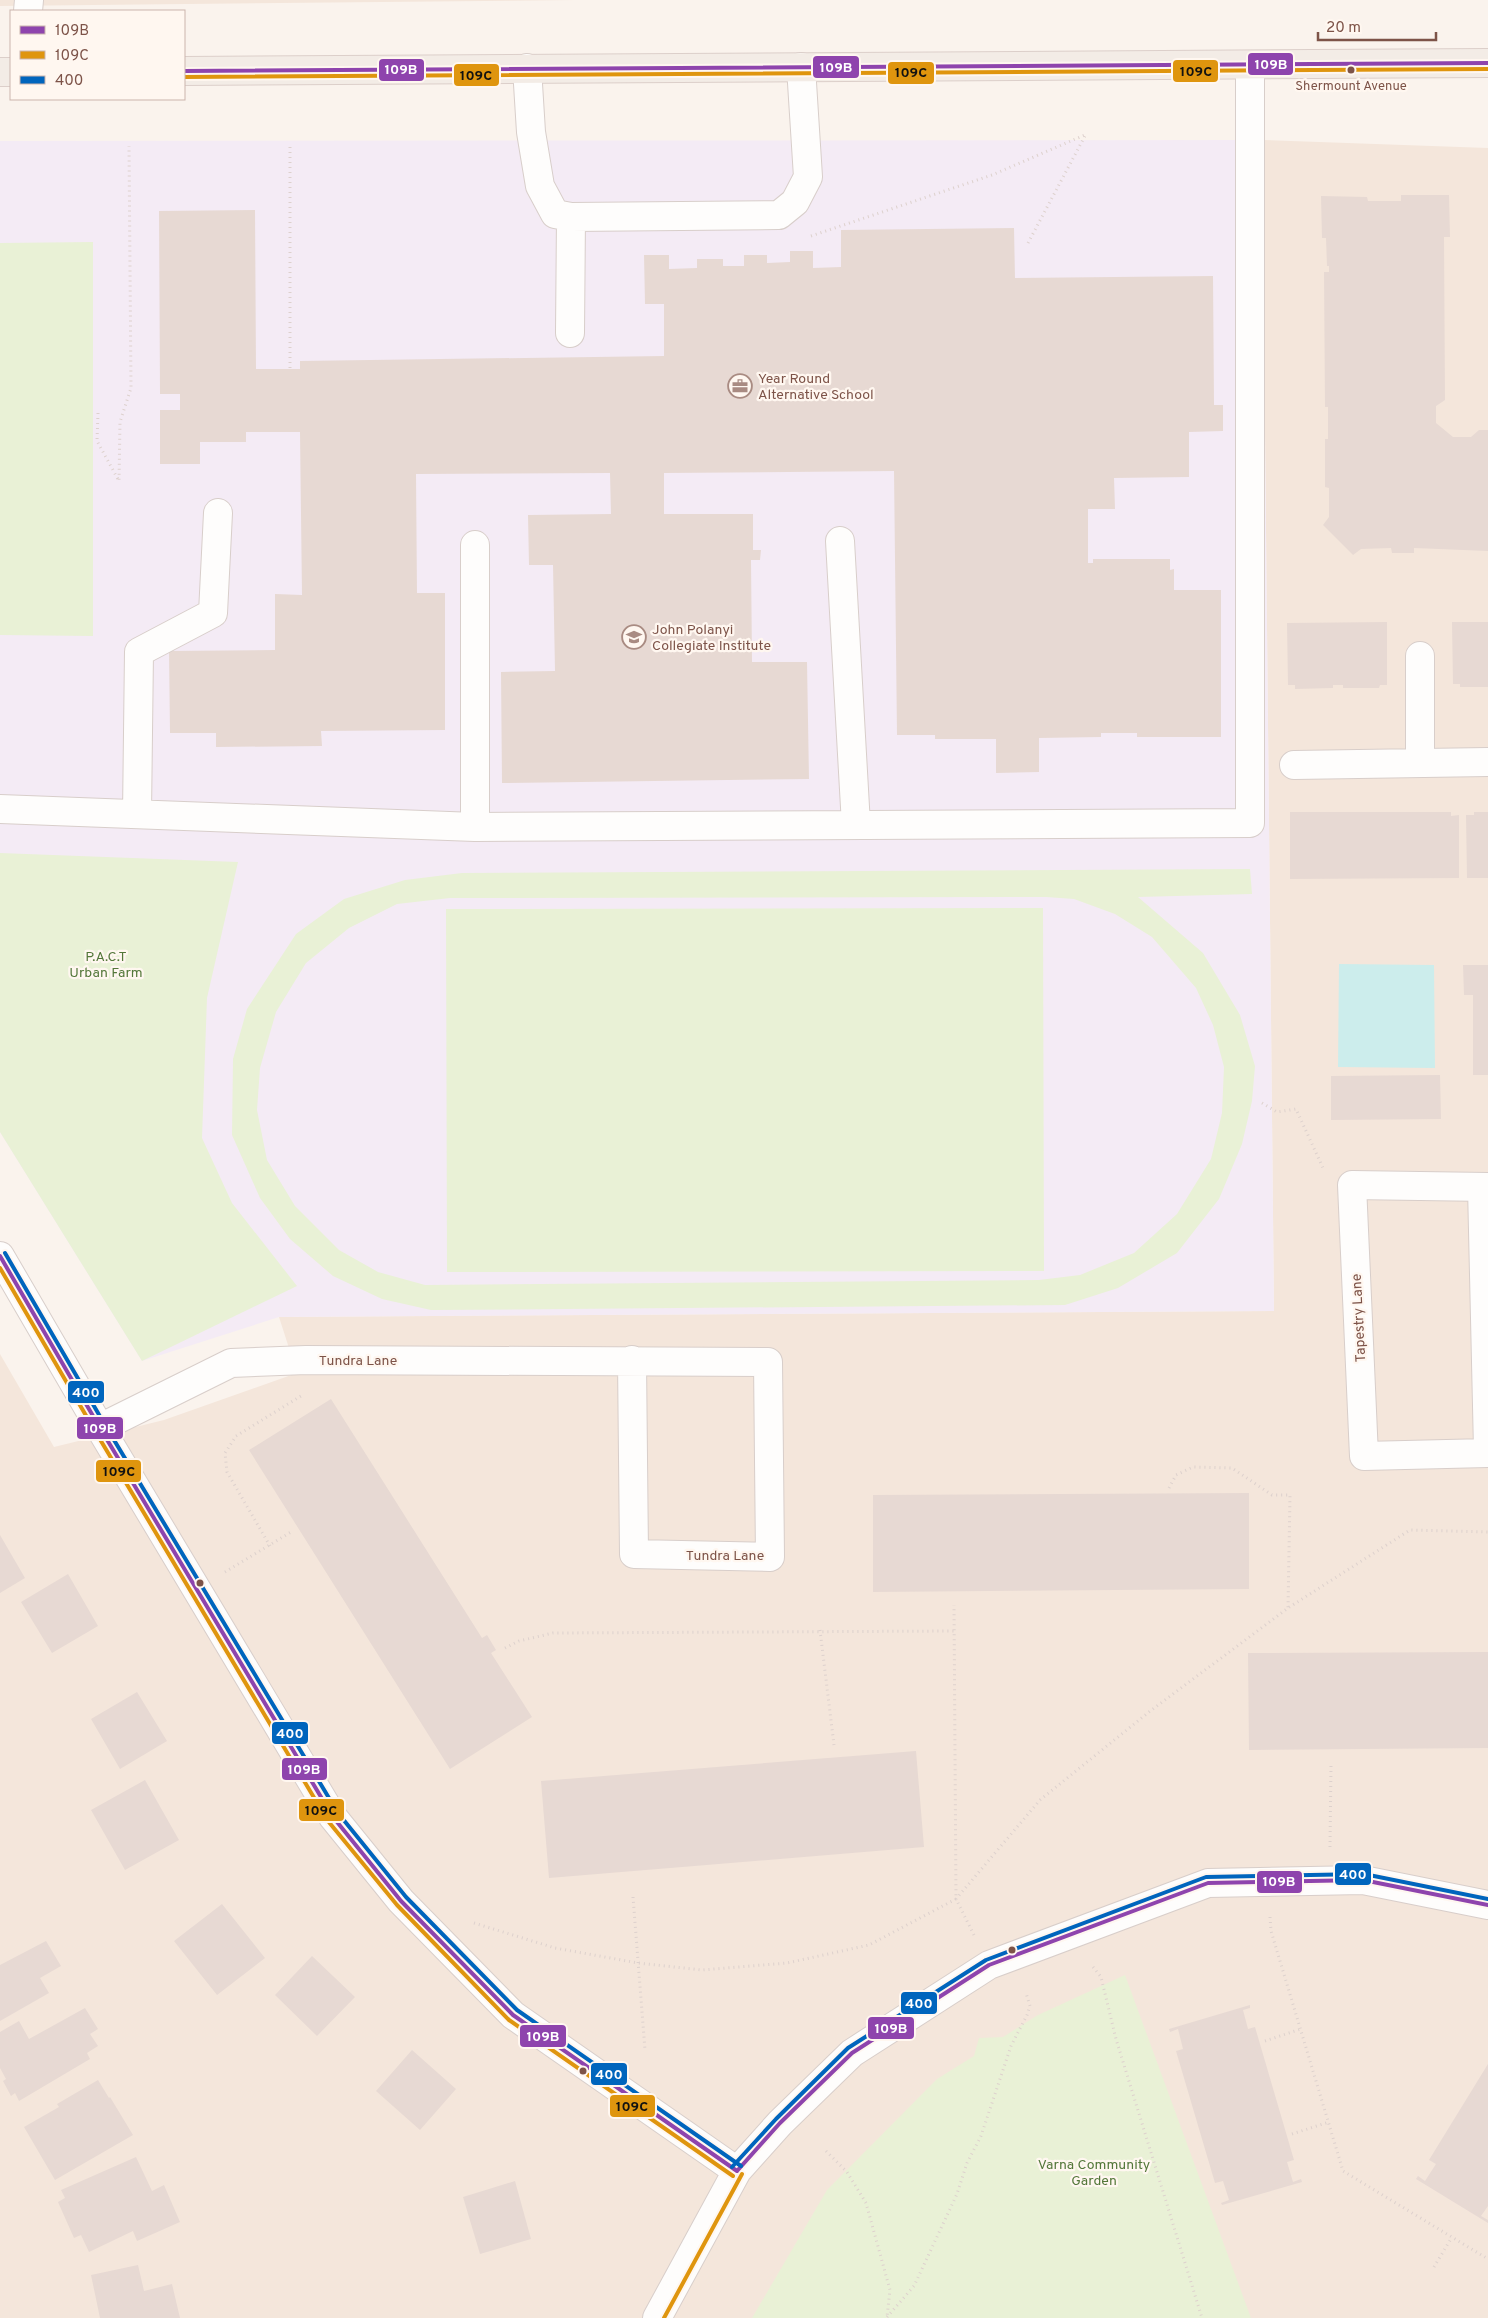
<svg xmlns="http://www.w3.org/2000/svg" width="1488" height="2318" font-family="Overpass,sans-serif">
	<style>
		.residential { fill: #f4e6db }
		.education { fill: #f4ebf5 }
		.green { fill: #e9f1d6; fill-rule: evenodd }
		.water { fill: #ccedec }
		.building { fill: #e7d9d3 }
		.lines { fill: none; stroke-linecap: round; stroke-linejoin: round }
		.minor-casing { stroke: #d8ceca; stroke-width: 30 }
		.major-casing { stroke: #dccfca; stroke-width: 30 }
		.path { stroke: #ddd1cd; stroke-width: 3; stroke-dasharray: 1 4; stroke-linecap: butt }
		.minor { stroke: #fefdfc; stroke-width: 28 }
		.major { stroke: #f3ece6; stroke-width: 28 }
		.bus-1-casing { stroke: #fff7f0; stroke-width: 8 }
		.bus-2-casing { stroke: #fff7f0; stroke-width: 8 }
		.bus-3-casing { stroke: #fff7f0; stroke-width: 8 }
		.bus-1 { stroke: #8e44ad; stroke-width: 4 }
		.bus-2 { stroke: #df950e; stroke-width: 4 }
		.bus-3 { stroke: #0065bd; stroke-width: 4 }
		.bus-dot { fill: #7d5348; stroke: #fff7f0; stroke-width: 2 }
		.labels { text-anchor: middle; stroke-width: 4.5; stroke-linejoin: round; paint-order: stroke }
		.bus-label { font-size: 13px; fill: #7d5348; stroke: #fff7f0 }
		.poi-label { font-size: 14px; fill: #7d5348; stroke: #fff7f0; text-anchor: start }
		.park-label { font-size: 14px; fill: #537739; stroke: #fff7f0 }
		.street-label { font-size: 14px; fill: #7d5348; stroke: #fff7f0 }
		.line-badge { stroke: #fff7f0; stroke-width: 2 }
		.badge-label { font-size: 14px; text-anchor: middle; font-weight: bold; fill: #fff }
		.pale-badge-label { font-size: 14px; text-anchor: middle; font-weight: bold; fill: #111 }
	</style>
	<rect width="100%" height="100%" fill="#faf3ed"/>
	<path class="residential" d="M0,0H575L0,6Z
		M1262,140L1488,148V2318H0V1354L54,1447L164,1420L297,1373L279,1317L1274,1311Z"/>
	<path class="education" d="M1262,140L1274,1311L279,1317L142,1361L0,1132V141Z"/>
	<path class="green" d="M93,242V636L0,635V243Z
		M0,853L238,862L207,998L202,1138L232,1203L297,1286L142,1361L0,1132Z
		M1250,869L1252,894L1138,897L1203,953L1240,1015L1255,1066L1252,1101L1242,1144L1219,1199L1177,1253L1118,1288L1065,1305L431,1310L382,1299L333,1276L290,1239L260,1198L232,1135L233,1059L247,1009L296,934L344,899L405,880L462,873ZM1046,897L1074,899L1115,914L1152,937L1196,988L1213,1025L1224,1067L1222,1113L1211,1159L1177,1214L1134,1253L1080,1275L1039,1280L425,1285L378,1272L339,1250L295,1206L267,1160L257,1110L260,1068L276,1012L306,963L349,928L397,904L450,898Z
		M1043,908L1044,1271L447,1272L446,909Z
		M1125,1975L1251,2318H752L827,2190L937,2079L974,2056L979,2038L1003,2037L1038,2015Z"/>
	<path class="water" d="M1339,964L1434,965L1435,1068L1338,1067Z"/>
	<path class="building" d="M1401,195H1449L1450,237H1444L1445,400L1436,406V423L1453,437H1471L1479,430H1488V551L1414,548V553H1392L1391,548L1361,549L1353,555L1323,525L1329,517V488L1325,487V439H1328V407H1325L1324,272H1329V266H1327L1326,238H1322L1321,196L1367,197L1368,201H1401Z
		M255,210L256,369H300V361L664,356V304H645L644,255H669V269L697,268V259H723V266H744V255H767V263L790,262V251H813V268L841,267V230L1014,228L1015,278L1213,276L1214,405H1223V431L1189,432V477L1114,478L1115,509H1088V563H1093V559H1170V570L1174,569V590H1221V737H1137V733H1101V737L1039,738V772L996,773V739H935V735H897L894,471L664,473V514H753V550H761L760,560H751L752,662H807L809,779L502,783L501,672L555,671L553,565H529L528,515L611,514L610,473L416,474L417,593H445V730L321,731L322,746L216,747V733H170L169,651L275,650V594L302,595L300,432H246V442H200V464H160V410H180V394H160L159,211Z
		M1387,622V685H1380L1379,688H1343V685H1333V688L1295,689V685H1288L1287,623Z
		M1452,622H1488V687H1460V684H1453Z
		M1290,812H1451V816L1459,815V878L1290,879Z
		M1474,812H1488V878H1467L1466,815H1474Z
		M1463,965H1488V1075H1473V995H1464Z
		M1440,1075L1441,1119L1331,1120V1076Z
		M331,1399L482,1638L487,1635L496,1650L491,1653L532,1717L450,1769L249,1450Z
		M1249,1493V1589L873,1592V1495Z
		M0,1535L25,1578L0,1593Z
		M68,1574L98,1626L52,1653L21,1602Z
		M1488,1652V1748L1249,1750L1248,1653Z
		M137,1692L167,1741L120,1769L91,1719Z
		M916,1751L924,1847L549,1878L541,1781Z
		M145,1780L179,1840L125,1870L91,1810Z
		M222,1904L265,1958L217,1995L174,1941Z
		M46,1941L61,1966L40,1978L49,1993L0,2021V1965Z
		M312,1956L355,1997L317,2036L275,1995Z
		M1250,2005V2008L1243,2010L1248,2029L1255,2027L1294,2160L1287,2162L1293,2182L1301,2179L1302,2182L1222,2205L1221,2203L1229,2200L1223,2181L1215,2183L1176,2051L1183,2049L1178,2029L1170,2032L1169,2029Z
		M85,2008L98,2029L90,2034L98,2046L87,2053L90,2059L19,2101L15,2093L11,2096L3,2081L6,2079L0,2068V2032L19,2021L29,2039Z
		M412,2050L456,2089L420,2130L376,2091Z
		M1488,2064V2206L1481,2216L1488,2220V2223L1416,2179L1418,2176L1425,2181L1436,2164L1429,2160Z
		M98,2080L109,2098L110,2097L133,2135L55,2180L24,2127L59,2107L57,2104Z
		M136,2157L152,2191L164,2185L180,2222L137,2241L133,2231L89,2252L81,2235L74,2238L58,2202L65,2198L61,2190Z
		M515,2181L531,2239L480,2254L463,2197Z
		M138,2265L144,2291L172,2284L180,2318H100L91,2275Z"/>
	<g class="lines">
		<g class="minor-casing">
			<path id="minor" d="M28,11L29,0
				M527,68L531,132L540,186L555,214L571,217L779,215L795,202L808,177L801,67
				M570,333L571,217
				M840,541L856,825
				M475,545V827
				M1420,656V763
				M1294,765L1488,762
				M0,809L475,827L1250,823V65
				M137,814L139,652L213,613L218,513
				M1482,1187L1488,1449
				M1488,1187L1352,1185L1364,1456L1488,1453
				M0,1256L100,1428L333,1817L401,1901L513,2015L737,2171
				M100,1428L231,1363L306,1360L768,1362L770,1557L634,1554L632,1360
				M657,2318L737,2171L780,2123L852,2053L989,1965L1208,1883L1363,1880L1488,1905"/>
		</g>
		<g class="major-casing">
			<path id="major" d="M184,71L1488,63
				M0,72H11"/>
		</g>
		<path class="path" d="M811,236L992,175L1087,134
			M1028,243L1086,134
			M290,368V143
			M98,413L97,441L119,481L120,422L131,388L129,146
			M1262,1103L1277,1112L1296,1109L1323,1168
			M1169,1488L1176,1475L1193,1467L1232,1468L1272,1495H1290L1288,1608
			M270,1546L227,1472L225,1453L236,1436L301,1396
			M225,1572L291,1532
			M820,1630L834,1745
			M505,1648L519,1641L553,1633L955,1631
			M1330,1847L1331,1764
			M633,1897L645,2050
			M1270,1917L1271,1931L1343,2171L1488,2259
			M474,1923L555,1948L638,1963L702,1970L787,1963L869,1945L956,1899L954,1605
			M974,1935L956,1899L1040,1800L1149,1712L1288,1608L1410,1530L1488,1532
			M1093,1967L1101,1977L1116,2039L1202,2318
			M1265,2041L1301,2029
			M1292,2134L1329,2122
			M826,2151L847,2172L866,2203L890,2290L887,2317
			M1434,2267L1452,2237
			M887,2317L914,2286L957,2194L967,2163L981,2136L1011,2046L1027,2015L1030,2006L1026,1993"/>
		<use href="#minor" class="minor"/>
		<use href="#major" class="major"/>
		<g class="bus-1-casing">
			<path id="bus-1" d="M184,71L1488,63
				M0,1256L100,1428L333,1817L401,1901L513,2015L737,2171
				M737,2171L780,2123L852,2053L989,1965L1208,1883L1363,1880L1488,1905"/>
		</g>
		<g class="bus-2-casing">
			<path id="bus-2" d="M184,77L1488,69
				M0,1268L95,1431L328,1821L397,1905L509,2020L733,2176
				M664,2318L742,2174"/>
		</g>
		<g class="bus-3-casing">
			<path id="bus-3" d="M5,1253L105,1425L338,1813L406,1897L517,2010L741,2166
				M732,2167L776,2119L848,2048L986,1960L1206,1877L1364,1874L1488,1899"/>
		</g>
		<use href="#bus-1" class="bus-1"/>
		<use href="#bus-2" class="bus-2"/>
		<use href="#bus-3" class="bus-3"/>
	</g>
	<defs>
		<g id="office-ring" transform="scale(1.25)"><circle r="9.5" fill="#fff7f0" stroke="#a98b82" stroke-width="1.5"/><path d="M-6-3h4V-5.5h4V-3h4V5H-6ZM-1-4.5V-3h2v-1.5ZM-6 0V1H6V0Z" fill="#a98b82"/></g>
		<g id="school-ring" transform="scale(1.25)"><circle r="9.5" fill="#fff7f0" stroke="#a98b82" stroke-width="1.5"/><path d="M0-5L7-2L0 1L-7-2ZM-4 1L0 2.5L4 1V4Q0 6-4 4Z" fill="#a98b82"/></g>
	</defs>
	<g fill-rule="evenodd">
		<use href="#office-ring" x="740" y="386"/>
		<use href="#school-ring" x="634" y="637"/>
	</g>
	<g class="bus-dot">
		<circle cx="1351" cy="70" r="4.5"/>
		<circle cx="200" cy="1583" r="4.5"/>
		<circle cx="1012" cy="1950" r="4.5"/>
		<circle cx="583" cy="2071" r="4.5"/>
	</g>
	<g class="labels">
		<g class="bus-label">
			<text x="1351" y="90">Shermount Avenue</text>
		</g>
		<g class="poi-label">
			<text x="758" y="383">Year Round<tspan x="758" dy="16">Alternative School</tspan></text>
			<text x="652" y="634">John Polanyi<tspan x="652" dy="16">Collegiate Institute</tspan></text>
		</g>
		<g class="park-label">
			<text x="106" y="961">P.A.C.T<tspan x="106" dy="16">Urban Farm</tspan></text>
			<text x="1094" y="2169">Varna Community<tspan x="1094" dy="16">Garden</tspan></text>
		</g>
		<g class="street-label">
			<text transform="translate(1358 1318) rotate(-93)" y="5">Tapestry Lane</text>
			<text x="358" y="1365">Tundra Lane</text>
			<text x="725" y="1560">Tundra Lane</text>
		</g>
	</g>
	<g class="line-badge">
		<rect x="1247" y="52" width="47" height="24" rx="5" fill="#8e44ad"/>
		<rect x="812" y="55" width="48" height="24" rx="5" fill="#8e44ad"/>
		<rect x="378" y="58" width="47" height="24" rx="5" fill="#8e44ad"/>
		<rect x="1172" y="59" width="47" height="24" rx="5" fill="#df950e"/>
		<rect x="887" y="61" width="48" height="24" rx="5" fill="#df950e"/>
		<rect x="453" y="63" width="47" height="24" rx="5" fill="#df950e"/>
		<rect x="67" y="1380" width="38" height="24" rx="5" fill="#0065bd"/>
		<rect x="76" y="1416" width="48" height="24" rx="5" fill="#8e44ad"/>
		<rect x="95" y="1459" width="47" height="24" rx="5" fill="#df950e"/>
		<rect x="271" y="1721" width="38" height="24" rx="5" fill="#0065bd"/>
		<rect x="281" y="1757" width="47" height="24" rx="5" fill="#8e44ad"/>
		<rect x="298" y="1798" width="47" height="24" rx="5" fill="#df950e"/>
		<rect x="1334" y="1862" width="38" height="24" rx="5" fill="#0065bd"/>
		<rect x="1256" y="1870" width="47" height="24" rx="5" fill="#8e44ad"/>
		<rect x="900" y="1991" width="38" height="24" rx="5" fill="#0065bd"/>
		<rect x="867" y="2016" width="48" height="24" rx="5" fill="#8e44ad"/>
		<rect x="519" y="2024" width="48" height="24" rx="5" fill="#8e44ad"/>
		<rect x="590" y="2062" width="38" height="24" rx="5" fill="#0065bd"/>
		<rect x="609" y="2094" width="47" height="24" rx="5" fill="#df950e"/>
	</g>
	<g class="badge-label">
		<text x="1271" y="69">109B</text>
		<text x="836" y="72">109B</text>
		<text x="401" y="74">109B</text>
		<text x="86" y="1397">400</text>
		<text x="100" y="1433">109B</text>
		<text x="290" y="1738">400</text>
		<text x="304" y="1774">109B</text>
		<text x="1353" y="1879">400</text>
		<text x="1279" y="1886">109B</text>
		<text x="919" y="2008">400</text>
		<text x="891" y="2033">109B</text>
		<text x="543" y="2041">109B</text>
		<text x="609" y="2079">400</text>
	</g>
	<g class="pale-badge-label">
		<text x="1196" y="76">109C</text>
		<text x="911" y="77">109C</text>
		<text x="476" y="80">109C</text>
		<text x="119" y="1476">109C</text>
		<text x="321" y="1815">109C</text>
		<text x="632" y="2111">109C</text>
	</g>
	<rect x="10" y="10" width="175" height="90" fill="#fff7f0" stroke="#cbb5ad"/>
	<rect x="20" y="26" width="25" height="8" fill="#8e44ad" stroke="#cbb5ad"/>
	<text x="55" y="35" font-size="15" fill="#7d5348">109B</text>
	<rect x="20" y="51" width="25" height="8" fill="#df950e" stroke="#cbb5ad"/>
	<text x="55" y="60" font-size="15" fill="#7d5348">109C</text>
	<rect x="20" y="76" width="25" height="8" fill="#0065bd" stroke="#cbb5ad"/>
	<text x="55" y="85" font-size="15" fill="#7d5348">400</text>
	<path d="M1318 32v8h118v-8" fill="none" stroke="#7d5348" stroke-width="2.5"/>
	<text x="1326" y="32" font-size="15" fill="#7d5348" stroke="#fff7f0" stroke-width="4" paint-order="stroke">20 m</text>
</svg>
